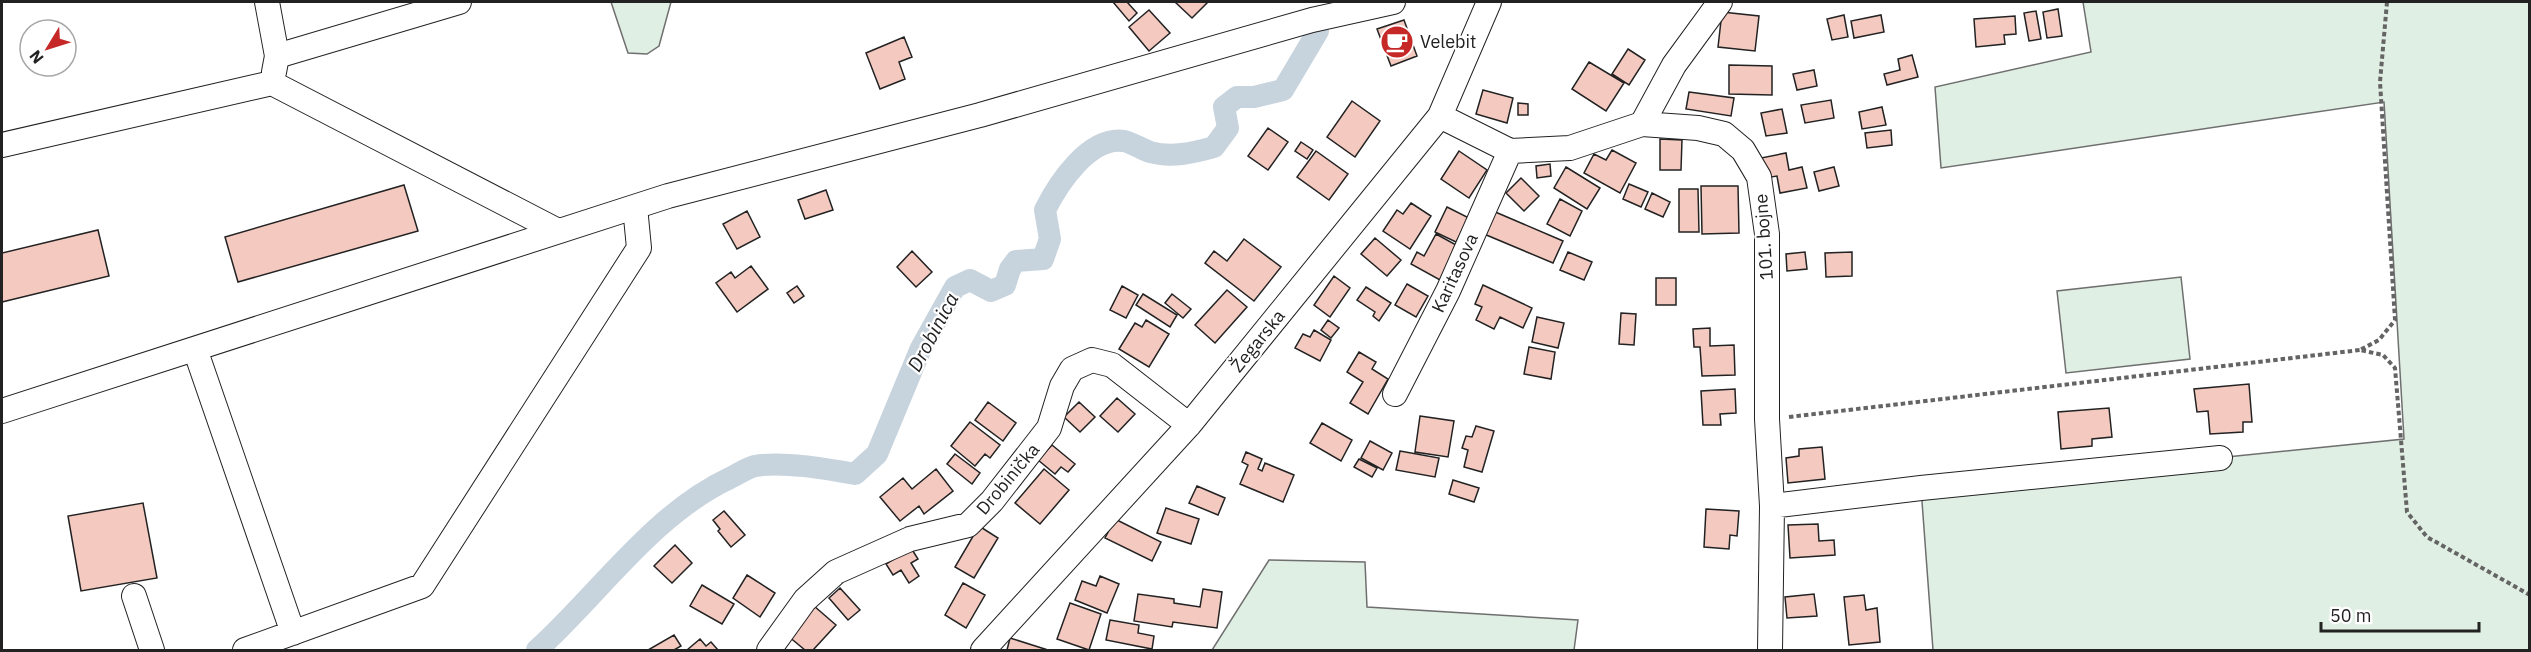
<svg xmlns="http://www.w3.org/2000/svg" width="2531" height="652" font-family="'IBM Plex Sans',sans-serif">
	<style>
		.green { fill: #e0efe3; stroke: #6f6f6f; stroke-width: 1.5 }
		.lines { fill: none; stroke-linecap: round; stroke-linejoin: round }
		.canal { stroke: #c7d3dd; stroke-width: 22 }
		.building { fill: #f3c9c0; stroke: #222; stroke-width: 1.5 }
		.minor-casing { stroke: #222; stroke-width: 26 }
		.path { stroke: #646464; stroke-width: 4; stroke-dasharray: 4.5 3; stroke-linecap: butt }
		.minor { stroke: #fff; stroke-width: 24 }
		.labels { text-anchor: middle; stroke-width: 4.5; stroke-linejoin: round; paint-order: stroke }
		.poi-label { font-size: 18px; fill: #222; stroke: #fff; text-anchor: start }
		.street-label { font-size: 18px; fill: #222; stroke: #fff }
		.water-label { font-size: 20px; font-style: italic; fill: #222; stroke: #fff }
	</style>
	<rect width="100%" height="100%" fill="#fff"/>
	<path class="green" d="M611,2H671L659,46L647,54L628,53Z
		M2083,2H2529V650H1933L1921,488L2404,439L2384,102L1941,168L1935,87L2091,52Z
		M2181,277L2190,359L2066,373L2057,291Z
		M1269,560L1365,562L1367,607L1578,620L1574,650H1212Z"/>
	<g class="lines">
		<path class="canal" d="M537,650C599,594 653,514 730,478C738,474 747,468 755,466C783,461 827,469 855,474L877,454L921,348L955,287L970,280L991,291L1005,285L1010,269L1016,261L1043,259L1050,239L1045,210C1058,184 1089,136 1124,141C1133,143 1141,149 1150,152C1171,158 1193,153 1214,147L1228,128L1224,107L1237,97H1254L1283,90L1318,31"/>
	</g>
	<path class="building" d="M1113,2H1127L1137,13L1129,21Z
		M1175,2H1208L1192,18Z
		M2058,9L2062,36L2047,38L2043,12Z
		M1149,10L1170,33L1149,51L1129,27Z
		M2036,11L2041,39L2029,41L2024,13Z
		M1722,12L1759,16L1755,51L1718,47Z
		M1844,15L1848,37L1832,40L1827,19Z
		M1881,15L1884,32L1854,38L1851,21Z
		M2015,16L2016,34L2004,35L2005,44L1976,47L1974,19Z
		M1404,20L1417,56L1391,66L1377,29Z
		M904,37L912,57L899,62L905,79L880,89L866,53Z
		M1628,49L1645,60L1629,85L1612,74Z
		M1912,55L1918,77L1887,85L1884,74L1900,70L1898,59Z
		M1589,62L1624,83L1606,111L1572,89Z
		M1729,65L1772,66V95L1729,94Z
		M1814,70L1817,86L1797,90L1793,74Z
		M1483,90L1513,98L1507,123L1476,114Z
		M1689,92L1734,98L1731,116L1686,109Z
		M1831,100L1834,118L1805,123L1801,105Z
		M1352,101L1380,121L1355,157L1327,137Z
		M1518,103L1528,104V115H1518Z
		M1882,107L1886,125L1862,129L1859,112Z
		M1782,109L1787,133L1766,136L1761,113Z
		M1268,128L1288,142L1268,170L1248,156Z
		M1891,130L1892,145L1867,148L1865,133Z
		M1660,139L1682,140L1681,170H1660Z
		M1301,142L1313,150L1307,159L1295,151Z
		M1612,150L1636,163L1620,193L1584,173L1594,154L1606,160Z
		M1316,151L1348,174L1329,200L1297,177Z
		M1459,151L1487,170L1469,198L1441,179Z
		M1786,153L1789,170L1802,167L1807,188L1780,193L1777,176L1765,178L1761,158Z
		M1550,164L1551,176L1537,178L1536,166Z
		M1566,167L1600,188L1587,209L1554,188Z
		M1834,167L1839,186L1819,191L1814,172Z
		M1521,178L1539,196L1524,211L1506,193Z
		M1629,184L1648,192L1641,207L1623,199Z
		M404,185L418,231L238,282L225,237Z
		M1701,186H1738L1739,233L1702,234Z
		M1679,189H1698L1699,232H1679Z
		M826,190L833,210L805,219L798,200Z
		M1652,193L1670,202L1663,217L1645,209Z
		M1560,199L1582,211L1570,236L1547,224Z
		M1411,203L1431,216L1410,249L1383,231L1397,210L1403,214Z
		M1447,207L1469,218L1456,242L1435,232Z
		M747,211L760,237L737,249L723,224Z
		M1493,211L1563,241L1553,263L1484,234Z
		M98,230L109,276L2,302V253Z
		M1436,234L1458,246L1440,280L1411,264L1417,252L1424,256Z
		M1375,238L1401,260L1387,276L1361,254Z
		M1244,239L1281,267L1254,301L1205,263L1214,251L1227,261Z
		M912,251L932,272L916,287L897,267Z
		M1568,252L1592,262L1584,280L1560,270Z
		M1805,252L1807,269L1787,271L1786,254Z
		M1852,252V276L1826,277L1825,253Z
		M751,266L768,289L737,312L716,283L731,272L735,278Z
		M1334,276L1350,288L1330,317L1314,305Z
		M1656,278H1676V305H1656Z
		M1407,284L1428,296L1416,317L1395,305Z
		M1483,285L1532,308L1523,328L1500,317L1494,329L1476,320L1482,307L1475,304Z
		M797,286L804,296L794,303L787,293Z
		M1122,286L1138,295L1126,318L1110,310Z
		M1366,287L1391,303L1379,321L1373,316L1375,312L1357,300Z
		M1227,290L1247,307L1215,343L1195,325Z
		M1143,294L1177,315L1170,327L1136,305Z
		M1172,294L1191,309L1183,318L1165,303Z
		M1621,313L1636,314L1634,345L1619,344Z
		M1537,317L1564,323L1558,348L1532,342Z
		M1146,320L1169,334L1149,367L1119,349L1135,323L1142,327Z
		M1328,320L1339,328L1331,338L1321,330Z
		M1710,328V346L1734,345L1735,375L1702,376L1700,347H1694L1693,329Z
		M1314,330L1331,340L1320,361L1295,348L1303,334L1310,337Z
		M1529,347L1555,352L1551,379L1524,374Z
		M1359,352L1376,362L1372,369L1388,379L1368,414L1350,403L1363,382L1347,372Z
		M2249,384L2252,422H2243V432L2210,434L2208,411L2197,412L2194,389Z
		M1735,389L1736,413L1720,414L1721,425H1703L1701,391Z
		M1117,398L1135,414L1118,432L1100,416Z
		M988,402L1016,423L1003,441L975,420Z
		M1079,402L1095,417L1080,432L1064,417Z
		M2109,408L2112,437L2092,439V446L2061,449L2058,412Z
		M1420,416L1454,421L1448,457L1415,452Z
		M970,422L1000,445L990,458L985,454L975,466L951,446Z
		M1322,423L1352,440L1341,461L1310,443Z
		M1476,426L1494,431L1482,472L1464,467L1468,450L1462,448L1466,436L1472,437Z
		M1370,441L1392,453L1383,470L1361,458Z
		M1052,445L1075,464L1068,472L1061,467L1055,474L1038,460Z
		M1822,447L1825,479L1788,483L1786,458L1799,456V449Z
		M1400,451L1439,458L1435,477L1396,470Z
		M1246,452L1262,459L1258,469L1262,471L1265,463L1294,475L1283,502L1240,484L1248,465L1242,462Z
		M955,454L980,473L972,484L947,464Z
		M1359,459L1377,468L1372,477L1354,467Z
		M936,469L953,491L924,514L919,506L900,521L880,497L903,478L912,489Z
		M1044,469L1069,490L1040,524L1015,503Z
		M1453,480L1479,488L1474,502L1449,494Z
		M1197,486L1225,498L1218,515L1189,503Z
		M143,503L157,578L81,591L68,516Z
		M1166,508L1199,519L1191,544L1157,533Z
		M1706,509L1739,511L1737,536L1730,535L1729,549L1704,547Z
		M724,511L745,535L731,547L718,531L720,529L713,520Z
		M1115,519L1161,542L1152,561L1105,538Z
		M1818,524L1819,541L1834,540L1835,555L1790,558L1788,525Z
		M979,526L998,538L974,578L955,567Z
		M675,545L692,563L672,583L654,566Z
		M911,548L918,559L911,563L919,576L909,583L901,570L893,575L886,564Z
		M747,575L775,593L760,617L733,598Z
		M1100,576L1119,584L1107,613L1075,600L1082,581L1096,586Z
		M963,583L985,595L966,628L945,615Z
		M702,585L734,604L722,624L690,606Z
		M840,588L860,610L848,620L829,598Z
		M1203,589L1222,592L1217,628L1173,622L1172,627L1134,621L1138,594L1174,599V603L1200,607Z
		M1814,594L1817,616L1787,618L1785,597Z
		M1864,595L1866,610L1877,608L1880,642L1849,645L1844,597Z
		M1070,603L1101,614L1089,650L1057,639Z
		M814,606L836,625L813,650H805L788,636Z
		M1110,620L1139,625L1138,633L1154,636L1152,649L1106,640Z
		M674,635L681,646L674,650H648Z
		M1010,638L1048,650H1007Z
		M700,639L706,646L711,642L718,650H687Z"/>
	<g class="lines">
		<g class="minor-casing">
			<path id="minor" d="M267,2L277,56L274,72
				M277,56L459,2
				M1440,116L1510,151L1570,148L1642,124L1698,128L1724,134L1743,150L1759,177L1767,234V419L1772,506L1770,650
				M1642,124L1674,65L1720,2
				M2,145L272,83L558,231
				M195,349L293,633
				M1395,394L1448,291L1510,151
				M2,411L668,196L980,115L1312,20L1393,2
				M1772,506L1921,488L2220,458
				M134,596L152,650
				M245,650L422,586L639,248L635,207
				M769,650L805,600L836,572L910,539L968,525L992,501L1049,428L1062,386L1072,369L1092,360L1112,365L1189,425
				M983,650L1189,425L1440,116L1489,2"/>
		</g>
		<path class="path" d="M2387,2L2380,82L2395,320L2379,340L2360,350L2383,355L2395,368L2407,512L2427,537L2530,595
			M1789,417L2360,350"/>
		<use href="#minor" class="minor"/>
	</g>
	<defs>
		<g id="cafe-disc" transform="scale(1.725)"><circle r="9.5" fill="#c62828" stroke="#fff"/><path d="M-5.5-4.5H6V0H3Q3 3.5 0 3.5H-2.5Q-5.5 3.5-5.5 0ZM3-3.2v2h1.7v-2ZM-6 4.5H4V6H-6Z" fill="#fff"/></g>
	</defs>
	<g fill-rule="evenodd">
		<use href="#cafe-disc" x="1397" y="42"/>
	</g>
	<g class="labels">
		<g class="poi-label">
			<text x="1420" y="48">Velebit</text>
		</g>
		<g class="street-label">
			<text transform="translate(1764 237) rotate(-94)" y="6">101. bojne</text>
			<text transform="translate(1455 273) rotate(-65)" y="6">Karitasova</text>
			<text transform="translate(1258 341) rotate(-51)" y="6">Žegarska</text>
			<text transform="translate(1008 479) rotate(-50)" y="6">Drobinička</text>
		</g>
		<g class="water-label">
			<text transform="translate(933 332) rotate(-62)" y="7">Drobinica</text>
		</g>
	</g>
	<rect width="2531" height="652" fill="none" stroke="#222222" stroke-width="6"/>
	<g transform="translate(48 48) rotate(232)"><circle r="28" fill="#ffffff" stroke="#a7a7a7" stroke-width="1.5"/>
	<path d="M0-4.5L10 22L0 15L-10 22Z" fill="#c62828"/>
	<text y="-9" font-size="16" font-weight="bold" text-anchor="middle" fill="#222222">N</text>
	</g>
	<path d="M2321 622v9h158v-9" fill="none" stroke="#222222" stroke-width="3"/>
	<text x="2330" y="622" font-size="18" fill="#222222" stroke="#ffffff" stroke-width="4.5" paint-order="stroke">50 m</text>
</svg>
